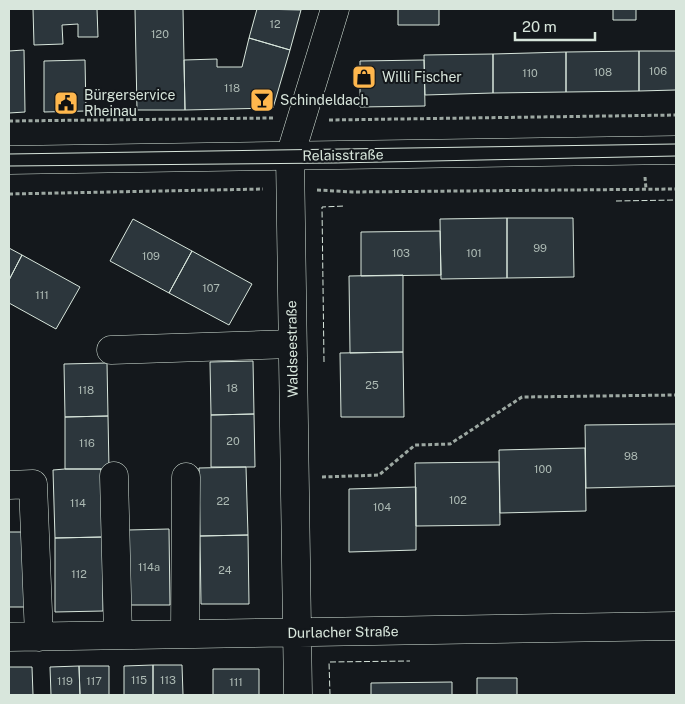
<svg xmlns="http://www.w3.org/2000/svg" width="685" height="704" font-family="'Public Sans',sans-serif">
	<style>
		.building { fill: #2c363c; stroke: #d8e6dc }
		.lines { fill: none; stroke-linecap: round; stroke-linejoin: round }
		.minor-casing { stroke: #d8e6dc; stroke-width: 29 }
		.major-casing { stroke: #d8e6dc; stroke-width: 29 }
		.path { stroke: #9da8a2; stroke-width: 3; stroke-dasharray: 4 2.5; stroke-linecap: butt }
		.minor { stroke: #14181c; stroke-width: 28 }
		.major { stroke: #14181c; stroke-width: 28 }
		.tram { stroke: #d8e6dc; stroke-width: 1 }
		.fence { stroke: #d8e6dc; stroke-width: 1; stroke-dasharray: 6 2.5; stroke-linecap: butt }
		.labels { text-anchor: middle; stroke-width: 4; stroke-linejoin: round; paint-order: stroke }
		.number-label { font-size: 11px; fill: #adbab4 }
		.poi-label { font-size: 14px; fill: #d8e6dc; stroke: #14181c; text-anchor: start }
		.street-label { font-size: 14px; fill: #d8e6dc; stroke: #14181c }
	</style>
	<rect width="100%" height="100%" fill="#14181c"/>
	<path class="building" d="M33,9H97L98,37H78V24L62,25L63,44L34,45Z
		M135,9H183L185,110H137Z
		M257,9L301,10L290,50L249,38Z
		M398,9H439V25H398Z
		M613,9H636V20H613Z
		M249,38L290,50L273,108L185,110L184,60L217,59V67H242Z
		M24,50L25,112L9,113V51Z
		M639,51H676V90L639,91Z
		M639,51V91L566,92V52Z
		M566,52V92L493,93V54Z
		M493,54V93L425,95L424,55Z
		M85,60L86,111L44,112V61Z
		M424,60L425,106L360,107V61Z
		M507,218V278L441,279L440,219Z
		M507,218H573L574,277L507,278Z
		M133,219L192,251L169,293L110,261Z
		M440,231L441,275L361,276V232Z
		M9,248L22,255L9,280Z
		M192,251L252,284L229,325L169,293Z
		M22,255L80,287L56,329L9,303V280Z
		M403,275V352L350,353L349,276Z
		M403,352L404,417H341L340,353Z
		M253,361L254,414L211,415L210,362Z
		M107,363L108,416L65,417L64,364Z
		M254,414L255,467H211V415Z
		M108,416L109,469H65V417Z
		M676,424V486L586,488L585,425Z
		M585,448L586,511L500,513L499,450Z
		M499,462L500,525L416,526L415,463Z
		M246,467L248,535L200,536L199,468Z
		M65,469H101L103,537L55,538L53,470Z
		M416,487V550L349,552V489Z
		M169,529L170,605H129L128,530Z
		M9,532H26L27,607H9Z
		M248,535L249,604H201L200,536Z
		M103,537V611L55,612V538Z
		M153,665V695H124V666Z
		M153,665H182L183,695H153Z
		M79,666L80,695H51L50,667Z
		M79,666H109V695H80Z
		M9,667H32L33,695H9Z
		M213,669H259V695H213Z
		M477,678H517V695H477Z
		M452,682V695H371V683Z"/>
	<g class="lines">
		<g class="minor-casing">
			<path id="minor" d="M111,350L292,344
				M114,476L118,635
				M9,485L33,484L39,637
				M185,634L186,477
				M9,637L676,626
				M298,695L290,156L335,9"/>
		</g>
		<g class="major-casing">
			<path id="major" d="M9,160L676,150"/>
		</g>
		<path class="path" d="M329,120L676,115
			M9,121L273,118
			M645,177L646,189
			M317,190L352,192L676,189
			M9,194L263,189
			M322,477L379,475L415,445L450,444L522,397L676,395"/>
		<use href="#minor" class="minor"/>
		<use href="#major" class="major"/>
		<path class="tram" d="M9,154L676,144
			M9,166L335,163L676,156"/>
		<path class="fence" d="M616,201L676,200
			M324,362L322,207L345,206
			M330,695L329,662L410,661"/>
	</g>
	<defs>
		<g id="shop-square" transform="scale(1.25)"><rect x="-9" y="-9" width="18" height="18" rx="4" fill="#ffb74d" stroke="#14181c"/><path d="M-5-2.5h2.3a2.7 3.5 0 0 1 5.4 0H5L5.5 6h-11ZM-1.5-2.5h3a1.5 2.3 0 0 0-3 0Z" fill="#111"/></g>
		<g id="bar-square" transform="scale(1.25)"><rect x="-9" y="-9" width="18" height="18" rx="4" fill="#ffb74d" stroke="#14181c"/><path d="M-6-5H6L.8 .8V4.5H3.5V6h-7V4.5H-.8V.8Z" fill="#111"/></g>
		<g id="civic-square" transform="scale(1.25)"><rect x="-9" y="-9" width="18" height="18" rx="4" fill="#ffb74d" stroke="#14181c"/><path d="M-.6-6.5H3V-4.5H.6V-3L4-1V1h2V6H-6V1h2V-1L-.6-3ZM-1.2 2.5V6h2.4V2.5Z" fill="#111"/></g>
	</defs>
	<g fill-rule="evenodd">
		<use href="#shop-square" x="364" y="77"/>
		<use href="#bar-square" x="262" y="100"/>
		<use href="#civic-square" x="66" y="103"/>
	</g>
	<g class="labels">
		<g class="number-label">
			<text x="275" y="28">12</text>
			<text x="160" y="38">120</text>
			<text x="658" y="75">106</text>
			<text x="603" y="76">108</text>
			<text x="530" y="77">110</text>
			<text x="232" y="92">118</text>
			<text x="540" y="252">99</text>
			<text x="401" y="257">103</text>
			<text x="474" y="257">101</text>
			<text x="151" y="260">109</text>
			<text x="211" y="292">107</text>
			<text x="42" y="299">111</text>
			<text x="372" y="389">25</text>
			<text x="232" y="392">18</text>
			<text x="86" y="394">118</text>
			<text x="233" y="445">20</text>
			<text x="87" y="447">116</text>
			<text x="631" y="460">98</text>
			<text x="543" y="473">100</text>
			<text x="458" y="504">102</text>
			<text x="223" y="505">22</text>
			<text x="78" y="507">114</text>
			<text x="382" y="511">104</text>
			<text x="149" y="571">114a</text>
			<text x="225" y="574">24</text>
			<text x="79" y="578">112</text>
			<text x="139" y="684">115</text>
			<text x="168" y="684">113</text>
			<text x="65" y="685">119</text>
			<text x="94" y="685">117</text>
			<text x="236" y="686">111</text>
		</g>
		<g class="poi-label">
			<text x="382" y="82">Willi Fischer</text>
			<text x="84" y="100">Bürgerservice<tspan x="84" dy="16">Rheinau</tspan></text>
			<text x="280" y="105">Schindeldach</text>
		</g>
		<g class="street-label">
			<text transform="translate(343 155) rotate(-1)" y="5">Relaisstraße</text>
			<text transform="translate(292 349) rotate(-91)" y="5">Waldseestraße</text>
			<text transform="translate(343 632) rotate(-1)" y="5">Durlacher Straße</text>
		</g>
	</g>
	<rect width="685" height="704" fill="none" stroke="#d8e6dc" stroke-width="20"/>
	<path d="M515 32v8h80v-8" fill="none" stroke="#d8e6dc" stroke-width="2.5"/>
	<text x="522" y="32" font-size="15" fill="#d8e6dc" stroke="#14181c" stroke-width="4" paint-order="stroke">20 m</text>
</svg>
